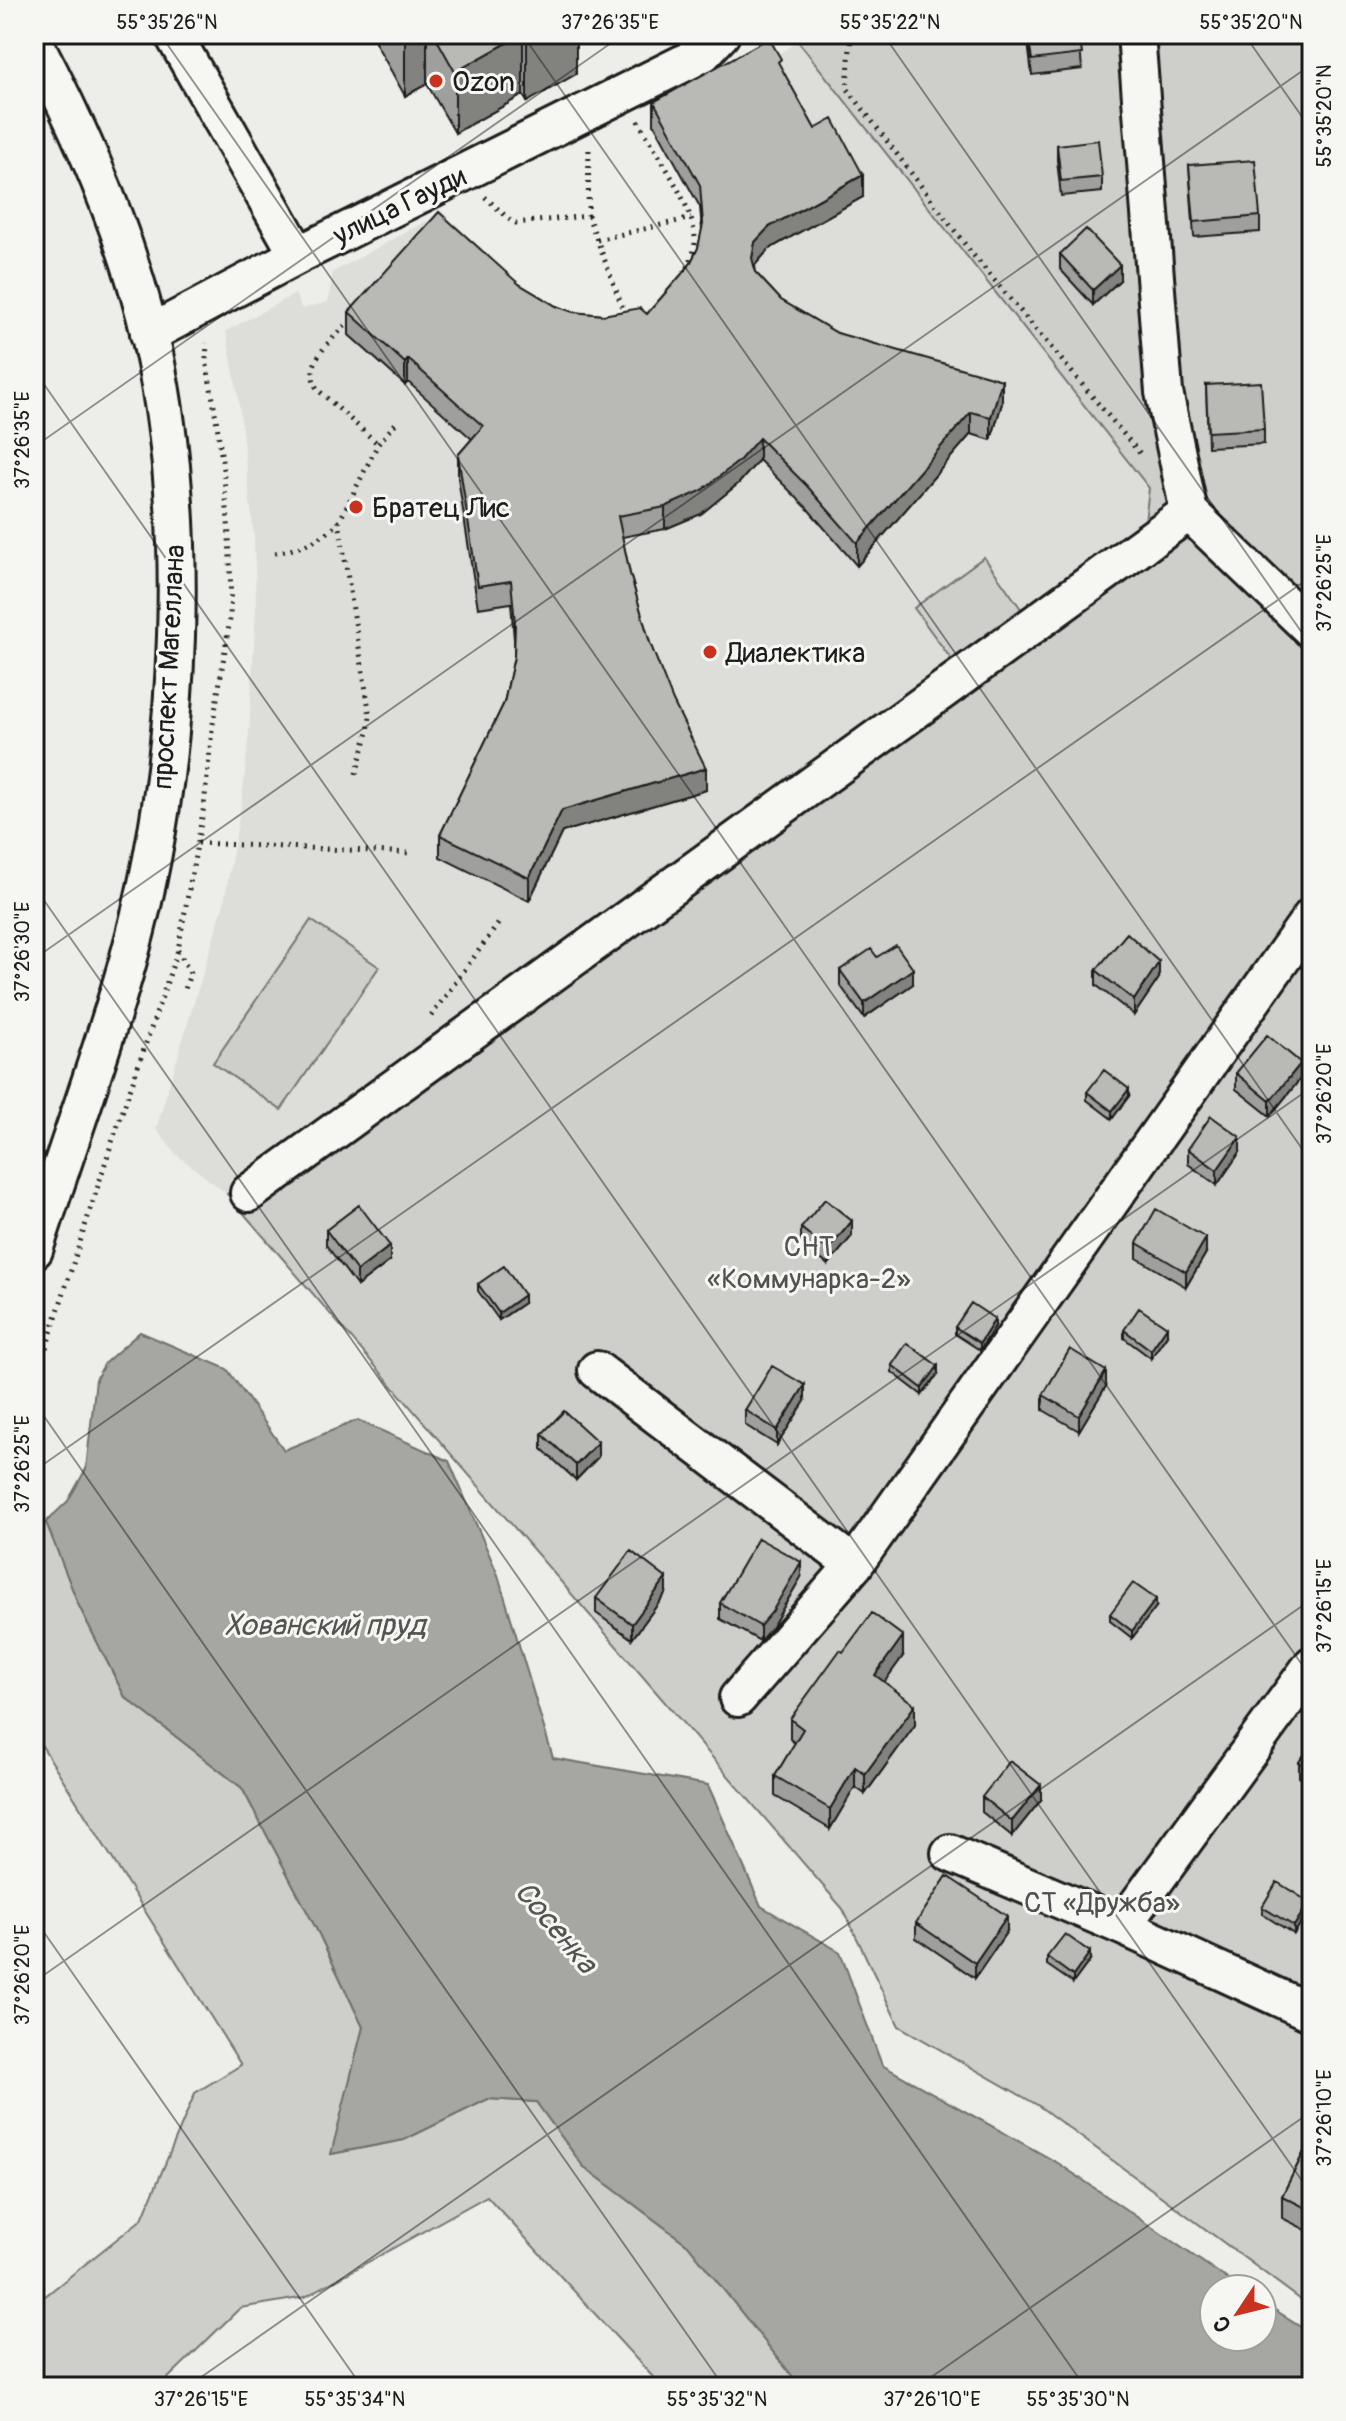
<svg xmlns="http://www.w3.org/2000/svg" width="1346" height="2421" font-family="Pangolin,sans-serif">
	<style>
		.built { fill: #ddddda }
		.green { fill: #cececb; stroke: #757574; stroke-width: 2 }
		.water { fill: #a6a6a3; stroke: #6f6f6d; stroke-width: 2 }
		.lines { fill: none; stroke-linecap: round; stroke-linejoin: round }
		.minor-casing { stroke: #1c1c1c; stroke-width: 42 }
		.path { stroke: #1c1c1c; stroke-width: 5; stroke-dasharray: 2 6; stroke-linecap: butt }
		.minor { stroke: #f6f6f2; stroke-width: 36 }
		.wall { fill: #9f9f9d; stroke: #1c1c1c; stroke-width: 2 }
		.shaded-wall { fill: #82827f; stroke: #1c1c1c; stroke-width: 2 }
		.building { fill: #b9b9b6; stroke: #1c1c1c; stroke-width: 2 }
		.ticks { fill: none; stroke: #1c1c1c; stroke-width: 2; stroke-opacity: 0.45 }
		.poi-dot { fill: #c8321e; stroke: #f6f6f2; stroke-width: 3 }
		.labels { text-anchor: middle; stroke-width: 6; stroke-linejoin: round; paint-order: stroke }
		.poi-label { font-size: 28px; fill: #1c1c1c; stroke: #f6f6f2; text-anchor: start }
		.street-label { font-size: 28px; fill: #1c1c1c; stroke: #f6f6f2 }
		.park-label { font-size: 28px; fill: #515151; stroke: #f6f6f2 }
		.water-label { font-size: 30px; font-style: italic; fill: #535352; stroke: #f6f6f2 }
		.neatline { fill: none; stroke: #1c1c1c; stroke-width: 3 }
		.ticks-label { font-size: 20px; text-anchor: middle; fill: #1c1c1c }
	</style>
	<rect width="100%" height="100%" fill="#edede9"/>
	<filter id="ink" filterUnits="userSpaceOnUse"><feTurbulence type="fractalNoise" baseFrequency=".0125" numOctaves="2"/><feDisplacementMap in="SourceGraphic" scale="16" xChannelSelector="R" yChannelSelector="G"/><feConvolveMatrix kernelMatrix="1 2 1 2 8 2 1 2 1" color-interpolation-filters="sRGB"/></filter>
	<g filter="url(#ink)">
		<path class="built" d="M798,41L1150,489L1144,530L227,1194L176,1154L156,1129L224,903L242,800L249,733L256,608L254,536L238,395L226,331L295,294L302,309L328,302L333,272L426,221L519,306L625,335L694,280L705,216L654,124L769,61Z"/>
		<path class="green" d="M804,34H1312V2308L1039,2106L899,2026L843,1909L227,1194L1144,530L1149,488L798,41Z
			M984,557L1024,613L954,663L914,608Z
			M311,920L379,967L281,1110L213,1063Z
			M46,1522L79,1606L125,1697L242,1788L319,1934L363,2027L332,2154L404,2140L488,2099L536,2102L583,2166L688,2245L801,2387H662L487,2196L305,2297L240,2308L159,2387H34V2305L142,2219L195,2093L241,2065L34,1733V1539Z"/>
		<path class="water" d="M140,1332L227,1369L284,1450L358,1420L449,1461L498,1575L553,1758L708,1785L761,1906L840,1952L882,2065L1058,2163L1242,2289H1214V2337H1262V2302L1312,2333V2387H801L688,2245L583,2166L536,2102L488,2099L404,2140L331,2154L363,2027L319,1934L242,1788L125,1697L79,1606L46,1522L68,1501L86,1469L96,1379L105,1363Z"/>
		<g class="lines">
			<g class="minor-casing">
				<path id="minor" d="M173,34L298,255L702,54L721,34
					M34,42C80,129 120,219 145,315C195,510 183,763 129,957C102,1055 65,1153 34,1250
					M149,334L298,255
					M1189,512L1312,630
					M249,1193L1189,512L1164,392L1136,34
					M597,1370L854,1565
					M738,1698L854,1565L1312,916
					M950,1853L1122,1926L1312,2013
					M1122,1926L1312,1665"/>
			</g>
			<path class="path" d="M851,34L847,88L970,251L1143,457
				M638,121C655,151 696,209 695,241C695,252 690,262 686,272
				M485,197L510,220L516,223L588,216L625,314
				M588,216L589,145
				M597,240L691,218
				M351,320C334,338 300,363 318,390L378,444
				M275,553C299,549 321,541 338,523
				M356,774L368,732L370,716L339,522L378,444L396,423
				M198,843L412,853
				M178,950L190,973L184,993
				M431,1016L501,920
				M34,1386L111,1145L178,950L204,806L212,730L230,619C233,531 222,446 206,360L207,343"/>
			<use href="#minor" class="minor"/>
		</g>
		<path class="wall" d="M196,34H224L204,45Z
			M375,34H576V74L527,102L523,95L455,133L427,84L405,96L375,42Z
			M1027,34H1079L1082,69L1032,75Z
			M781,68L815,129L863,197L769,249L755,265L756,273L781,300L837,333L1002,403L991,440L971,434L857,566L807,508L759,460L739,483L701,514L665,529L622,537L630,574L650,643L706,790L562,832L529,901L440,857V835L504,703L514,657V639L511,603L478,608L458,478V455L472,439L408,382L405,385L349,335V312L519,284L556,306L573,312L603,315L647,314L689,266L698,248L702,230L700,207L654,124V102Z
			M1057,145L1102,177V192L1061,196L1057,160Z
			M1189,165L1260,216V232L1194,237Z
			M1060,254L1120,280L1093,305L1060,269Z
			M34,310H41L40,346H34Z
			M1206,385L1264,429V444L1208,447Z
			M877,957L913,984L864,1018L840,985V970Z
			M1096,970L1159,978L1134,1015L1096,985Z
			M1236,1073L1301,1078L1270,1116L1236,1089Z
			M1087,1092L1129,1096L1112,1119L1087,1100Z
			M1188,1149L1240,1152L1217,1185L1188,1164Z
			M801,1228L852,1236L828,1265L801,1243Z
			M326,1230L390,1261L357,1286L326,1245Z
			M1137,1243L1206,1253L1186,1287L1137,1258Z
			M478,1284L524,1303L499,1320L478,1291Z
			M995,1326L980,1350L955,1334V1327Z
			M1124,1330L1167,1335L1151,1358L1124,1338Z
			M892,1365L938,1374L922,1395L892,1372Z
			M1106,1386L1079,1431L1043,1410V1395Z
			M805,1401L777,1445L745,1425V1410Z
			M542,1434L598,1457L576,1480L542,1449Z
			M801,1577L772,1627L760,1641L720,1619V1603Z
			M666,1593L632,1639L596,1613V1598Z
			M1156,1607L1132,1638L1110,1621V1614Z
			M843,1652L903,1656L884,1682L915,1725L865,1794L855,1787L830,1829L775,1796V1776L795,1743L790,1739V1719Z
			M1312,1744V1787L1299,1777V1762Z
			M982,1797L1041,1800L1012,1836L982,1812Z
			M1262,1907L1309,1909L1294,1934L1262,1914Z
			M916,1923L1007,1931L975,1978L916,1938Z
			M1047,1957L1090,1960L1073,1983L1047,1965Z
			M1312,2136V2233L1282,2218V2196Z"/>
		<path class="shaded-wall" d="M204,34H224L204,45Z
			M408,34H427V84L405,96V35Z
			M523,34V95L455,133V72Z
			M538,34H576V74L527,102V41Z
			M863,175V197L769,249L755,265L752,280V258L755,242L769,227Z
			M1120,265V280L1093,305V290Z
			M408,359V382L405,385V363Z
			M1002,380V403L991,440V417Z
			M971,412V434L857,566V543Z
			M759,438V460L739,483L701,514L665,529V507Z
			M706,768V790L562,832L529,901V878L562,810Z
			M1159,962V978L1134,1015V1000Z
			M913,969V984L864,1018V1003Z
			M1301,1063V1078L1270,1116V1101Z
			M1129,1089V1096L1112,1119V1111Z
			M1240,1137V1152L1217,1185V1170Z
			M852,1221V1236L828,1265V1250Z
			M1206,1238V1253L1186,1287V1272Z
			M390,1246V1261L357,1286V1271Z
			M524,1295V1303L499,1320V1313Z
			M995,1319V1326L980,1350V1343Z
			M1167,1327V1335L1151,1358V1350Z
			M938,1366V1374L922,1395V1388Z
			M1106,1371V1386L1079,1431V1416Z
			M805,1385V1401L777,1445V1430Z
			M598,1442V1457L576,1480V1465Z
			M801,1562V1577L772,1627L760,1641V1626Z
			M666,1578V1593L632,1639V1624Z
			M1156,1599V1607L1132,1638V1631Z
			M903,1636V1656L875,1695V1675Z
			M915,1705V1725L865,1794V1774Z
			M855,1767V1787L830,1829V1809Z
			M1041,1785V1800L1012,1836V1821Z
			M1309,1902V1909L1294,1934V1926Z
			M1007,1916V1931L975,1978V1963Z
			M1090,1952V1960L1073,1983V1976Z"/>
		<path class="building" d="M434,34H523L455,72Z
			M523,34H538L527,41Z
			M1028,34H1079L1082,54L1032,60Z
			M769,38L781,59L778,62L815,129L833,119L863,175L769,227L755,242L752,258L756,273L781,300L837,333L1002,380L991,417L971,412L857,543L807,486L759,438L739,461L701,491L665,507L618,516L630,574L650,643L673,701L706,768L562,810L529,878L440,835L504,703L514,657L515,623L511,581L478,586L458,455L483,426L408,359L405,363L349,312L439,212L519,284L556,306L573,312L603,315L640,308L647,314L689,266L698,248L703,224L700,185L654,102Z
			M1098,140L1102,177L1061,181L1057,145Z
			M1255,160L1260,216L1194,222L1189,165Z
			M1086,229L1120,265L1093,290L1060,254Z
			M34,310H41L40,338H34Z
			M1261,382L1264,429L1208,432L1206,385Z
			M1127,933L1159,962L1134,1000L1096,970Z
			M896,945L913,969L864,1003L840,970L871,949L877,957Z
			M1267,1035L1301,1063L1270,1101L1236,1073Z
			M1104,1070L1129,1089L1112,1111L1087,1092Z
			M1211,1116L1240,1137L1217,1170L1188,1149Z
			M825,1199L852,1221L828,1250L801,1228Z
			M359,1205L390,1246L357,1271L326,1230Z
			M1156,1209L1206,1238L1186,1272L1137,1243Z
			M504,1266L524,1295L499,1313L478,1284Z
			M971,1303L995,1319L980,1343L955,1327Z
			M1139,1308L1167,1327L1151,1350L1124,1330Z
			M907,1343L938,1366L922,1388L892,1365Z
			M1070,1349L1106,1371L1079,1416L1043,1395Z
			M772,1366L805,1385L777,1430L745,1410Z
			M564,1411L598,1442L576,1465L542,1434Z
			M758,1538L801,1562L772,1612L760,1626L720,1603Z
			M631,1551L666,1578L632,1624L596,1598Z
			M1133,1583L1156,1599L1132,1631L1110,1614Z
			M872,1613L903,1636L875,1675L915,1705L865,1774L855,1767L830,1809L775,1776L803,1729L790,1719L840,1650L843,1652Z
			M1312,1744V1772L1299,1762Z
			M1010,1761L1041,1785L1012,1821L982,1797Z
			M947,1876L1007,1916L975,1963L916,1923Z
			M1277,1882L1309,1902L1294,1926L1262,1907Z
			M1065,1934L1090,1952L1073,1976L1047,1957Z
			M1312,2136V2211L1282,2196Z"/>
	</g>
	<path class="ticks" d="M160,34L1312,1679M522,34L1312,1163M883,34L1312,647M1244,34L1312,131M34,370L1312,2195M34,447L624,34M34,886L1085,2387M34,959L1312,64M34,1402L724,2387M34,1471L1312,576M34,1918L362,2387M34,1982L1312,1087M187,2387L1312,1599M917,2387L1312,2111"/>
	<g class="poi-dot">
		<circle cx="436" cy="81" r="8"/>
		<circle cx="356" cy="507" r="8"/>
		<circle cx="710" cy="652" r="8"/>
	</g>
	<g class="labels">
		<g class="poi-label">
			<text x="452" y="91">Ozon</text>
			<text x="372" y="517">Братец Лис</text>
			<text x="726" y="662">Диалектика</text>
		</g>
		<g class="street-label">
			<text transform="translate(399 205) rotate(-26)" y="10">улица Гауди</text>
			<text transform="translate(168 667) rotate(-87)" y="10">проспект Магеллана</text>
		</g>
		<g class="park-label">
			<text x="809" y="1256">СНТ<tspan x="809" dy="32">«Коммунарка-2»</tspan></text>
			<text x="1102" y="1912">СТ «Дружба»</text>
		</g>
		<g class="water-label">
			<text x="325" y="1635">Хованский пруд</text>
			<text transform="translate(556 1927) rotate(50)" y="10">Сосенка</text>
		</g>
	</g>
	<rect width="1346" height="2421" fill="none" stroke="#f6f6f2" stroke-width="88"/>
	<g transform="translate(1238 2313) rotate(235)"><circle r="38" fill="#f6f6f2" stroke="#9f9f9c" stroke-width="2"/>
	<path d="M0-6L14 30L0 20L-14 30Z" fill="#c8321e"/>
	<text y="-12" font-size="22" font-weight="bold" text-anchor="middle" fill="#1c1c1c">С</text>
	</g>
	<rect x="44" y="44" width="1258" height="2333" class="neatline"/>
	<g class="ticks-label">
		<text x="167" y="29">55°35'26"N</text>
		<text x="610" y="29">37°26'35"E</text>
		<text x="890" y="29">55°35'22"N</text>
		<text x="1251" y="29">55°35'20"N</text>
		<text transform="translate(1324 116) rotate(-90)" y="7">55°35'20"N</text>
		<text transform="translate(22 440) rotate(-90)" y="7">37°26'35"E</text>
		<text transform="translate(1324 583) rotate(-90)" y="7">37°26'25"E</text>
		<text transform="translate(22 952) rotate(-90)" y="7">37°26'30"E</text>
		<text transform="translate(1324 1094) rotate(-90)" y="7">37°26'20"E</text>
		<text transform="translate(22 1464) rotate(-90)" y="7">37°26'25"E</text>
		<text transform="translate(1324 1606) rotate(-90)" y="7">37°26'15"E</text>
		<text transform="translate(22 1975) rotate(-90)" y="7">37°26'20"E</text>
		<text transform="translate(1324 2118) rotate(-90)" y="7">37°26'10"E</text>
		<text x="201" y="2406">37°26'15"E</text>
		<text x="355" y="2406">55°35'34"N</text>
		<text x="717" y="2406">55°35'32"N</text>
		<text x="932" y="2406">37°26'10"E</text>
		<text x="1078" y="2406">55°35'30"N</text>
	</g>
</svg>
